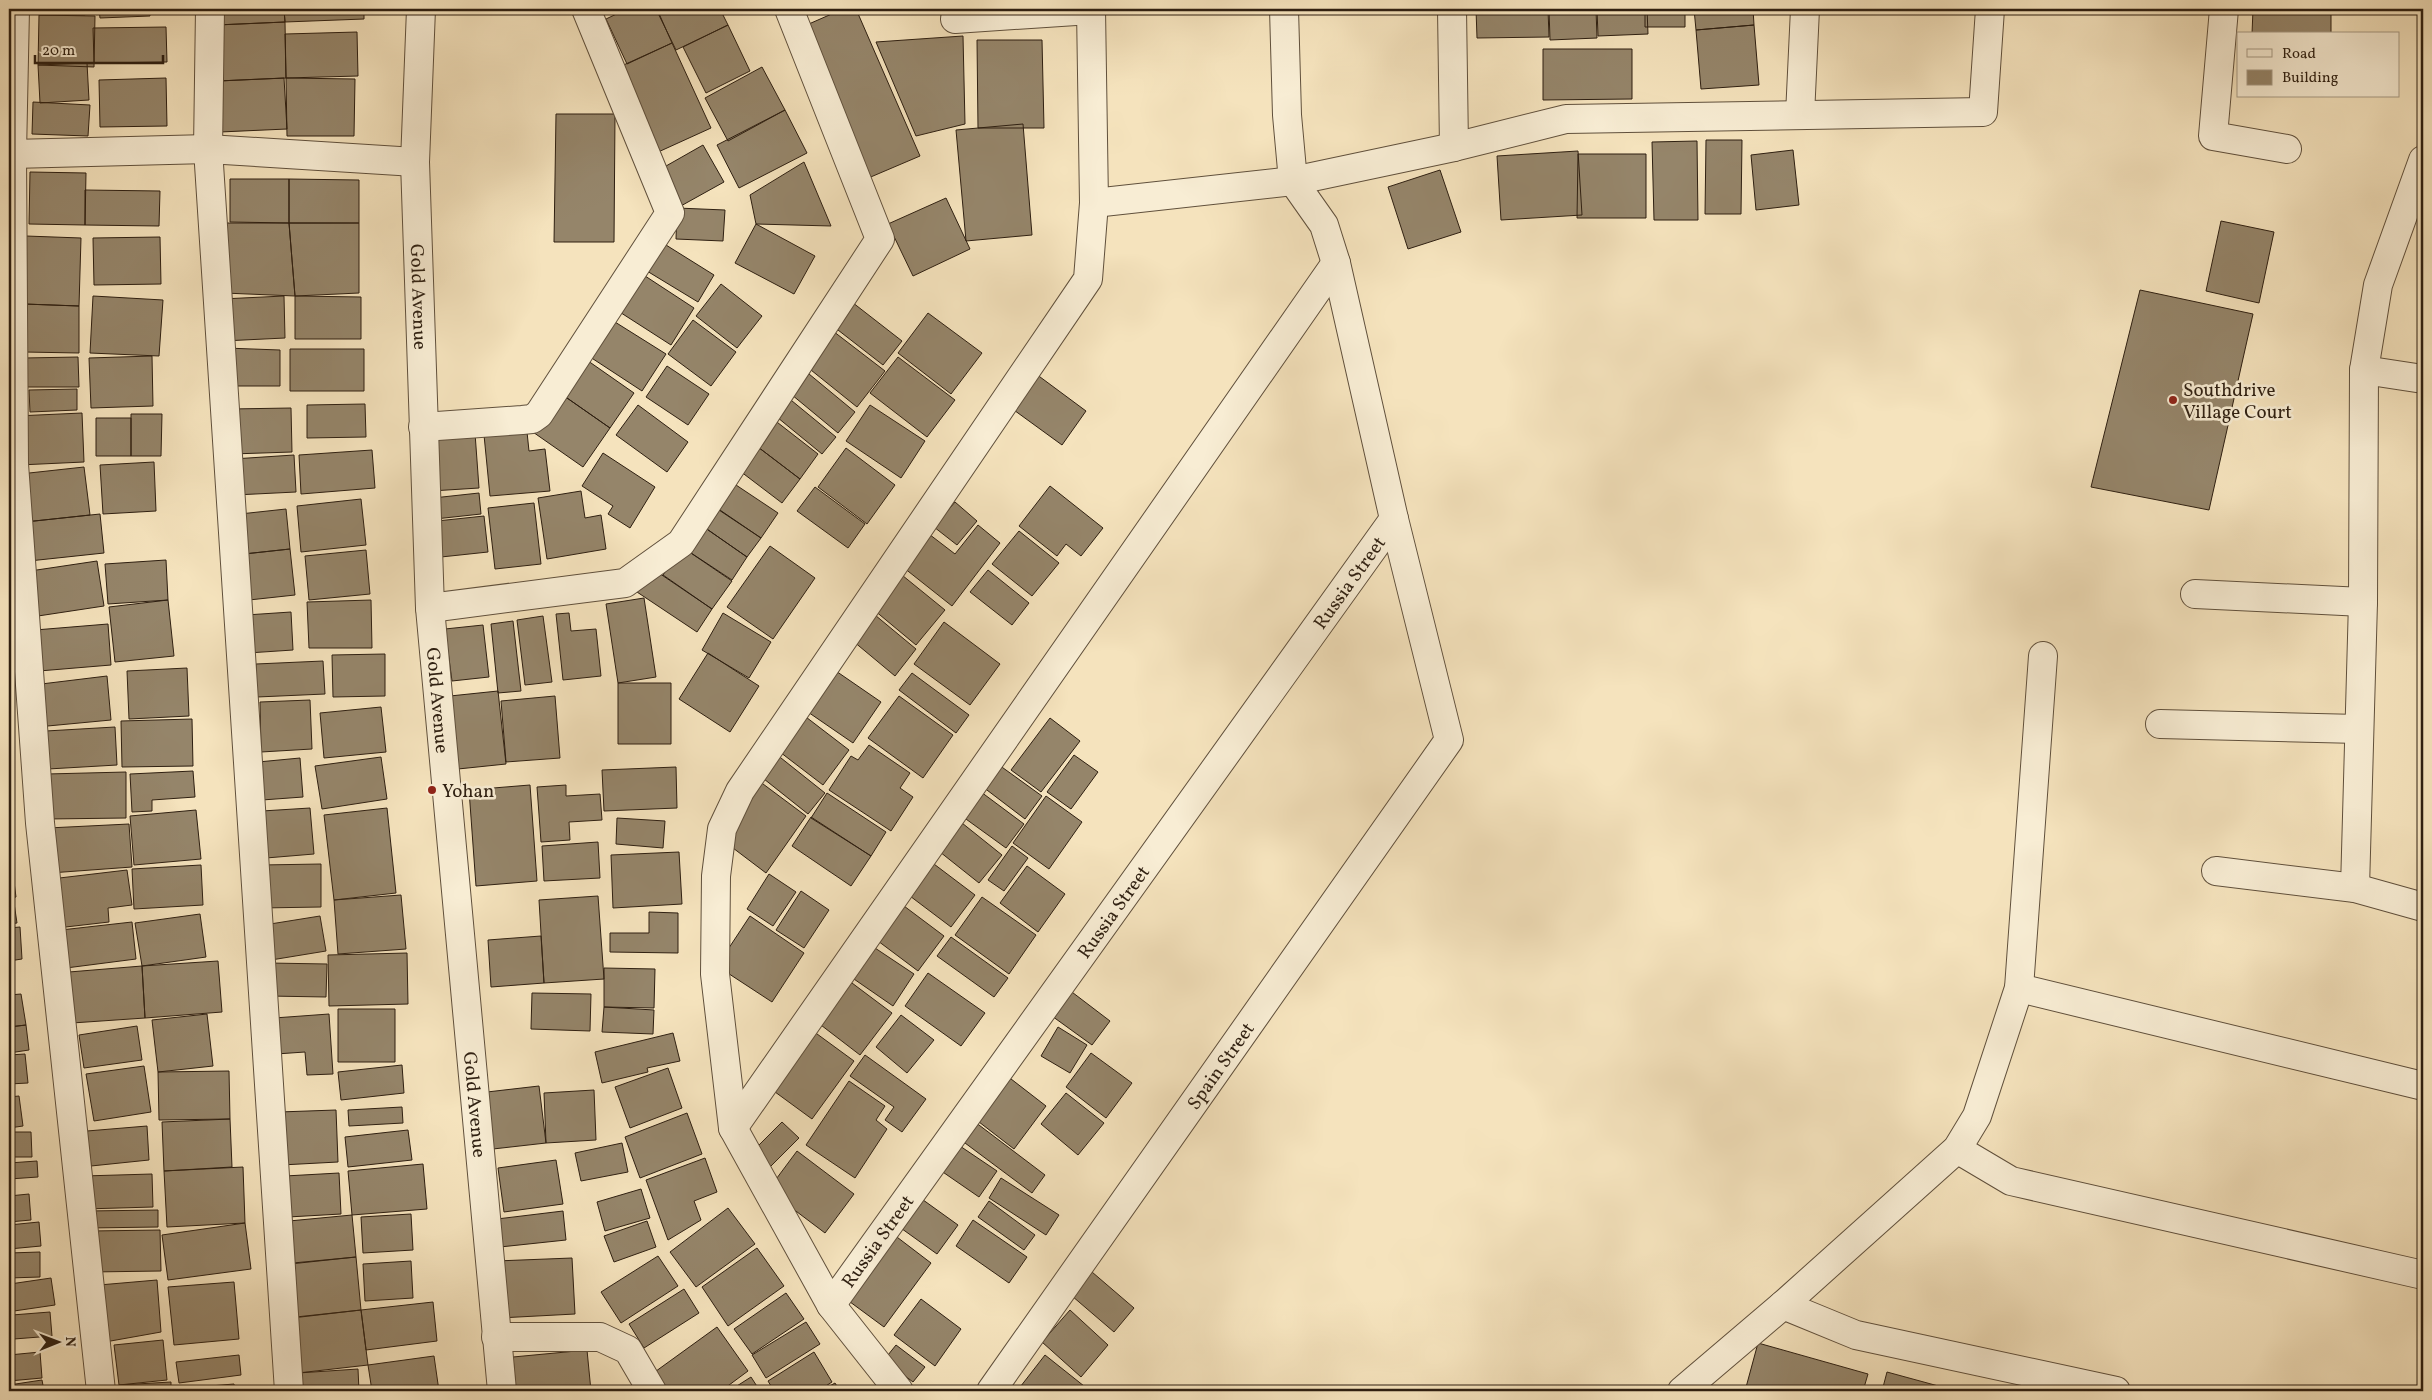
<svg xmlns="http://www.w3.org/2000/svg" width="2432" height="1400" font-family="Vollkorn,serif">
	<style>
		.building { fill: #95856a; stroke: #2e1f11 }
		.lines { fill: none; stroke-linecap: round; stroke-linejoin: round }
		.minor-casing { stroke: #60503c; stroke-width: 30 }
		.minor { stroke: #f8edd4; stroke-width: 28 }
		.poi-dot { fill: #8f2418; stroke: #f8edd4; stroke-width: 2 }
		.labels { text-anchor: middle; stroke-width: 5; stroke-linejoin: round; paint-order: stroke }
		.street-label { font-size: 19px; fill: #2e1f11; stroke: #f8edd4 }
		.poi-label { font-size: 19px; fill: #2e1f11; stroke: #f8edd4; text-anchor: start }
	</style>
	<rect width="100%" height="100%" fill="#f5e3bd"/>
	<filter id="stains"><feTurbulence type="fractalNoise" baseFrequency=".004" numOctaves="4"/><feColorMatrix values="0 0 0 0 .2 0 0 0 0 .09 0 0 0 0 .02 0 0 0 .5 -.17"/></filter>
	<radialGradient id="worn" r=".72"><stop offset=".6" stop-color="#630" stop-opacity="0"/><stop offset="1" stop-color="#630" stop-opacity=".3"/></radialGradient>
	<path class="building" d="M39,9H85V15H39Z
		M99,9H149L150,16L100,18Z
		M217,9H284L285,22L217,25Z
		M284,9H364V19L285,22Z
		M627,9H657L672,43L627,64L606,19Z
		M656,9H720L728,25L676,50Z
		M843,9H856L920,156L866,179L802,27Z
		M1476,9H1548L1549,37L1477,38Z
		M1549,9H1596L1597,38L1550,40Z
		M1597,9H1647L1648,34L1598,36Z
		M1645,9H1685V27H1645Z
		M1694,9H1753L1754,25L1696,30Z
		M2253,9H2331V34H2252Z
		M39,15L95,16L94,67L38,65Z
		M285,22L286,78L218,81L216,25Z
		M728,25L750,71L706,93L683,47Z
		M1754,25L1759,85L1701,89L1696,30Z
		M166,27L167,62L94,63L93,28Z
		M357,32L358,76L286,78L285,34Z
		M963,36L965,124L916,136L876,42Z
		M977,40H1042L1044,128H978Z
		M672,43L711,128L656,153L617,68Z
		M1543,49H1632V99L1543,100Z
		M87,63L89,100L40,103L38,65Z
		M762,67L785,110L728,141L705,98Z
		M166,78L167,126L100,127L99,80Z
		M284,78L287,129L220,132L218,81Z
		M286,78L355,79L354,136H287Z
		M33,102L90,105L88,136L32,134Z
		M785,110L807,153L739,188L717,145Z
		M556,114H615L614,242H554Z
		M1023,124L1032,235L966,241L956,130Z
		M1706,140H1742L1741,214H1705Z
		M1697,141L1698,220H1654L1652,142Z
		M703,145L724,182L679,207L659,170Z
		M1793,150L1799,205L1756,210L1751,155Z
		M1578,151L1582,215L1501,220L1497,156Z
		M1578,154H1646V218H1577Z
		M804,162L831,226L756,224L750,195Z
		M1440,170L1461,232L1408,249L1388,187Z
		M30,172L86,173L85,225L29,224Z
		M230,179H289V223L230,222Z
		M289,179L359,180V223H289Z
		M85,190L160,191L159,226L85,225Z
		M946,198L970,249L913,276L888,224Z
		M677,208L725,210L723,241L676,239Z
		M2221,221L2274,232L2259,303L2206,291Z
		M225,223H289L295,296L224,293Z
		M289,223H359V293L295,296Z
		M756,224L815,256L794,294L735,263Z
		M26,236L81,238L79,306L24,304Z
		M160,237L161,284L94,285L93,238Z
		M658,240L714,275L698,302L642,268Z
		M639,272L694,308L671,345L615,309Z
		M721,284L762,316L737,348L696,316Z
		M2140,290L2253,314L2209,510L2091,487Z
		M93,296L163,300L159,356L90,353Z
		M284,296L285,338L223,341L222,299Z
		M295,296L361,297V339H295Z
		M848,299L902,341L883,365L829,323Z
		M24,304L79,306V353L24,352Z
		M928,313L982,353L951,394L898,353Z
		M607,317L666,354L642,391L584,353Z
		M693,320L736,352L711,386L668,354Z
		M829,328L885,371L857,407L801,362Z
		M225,348L280,350V386H225Z
		M290,349H364V391H290Z
		M152,356L153,406L91,408L89,358Z
		M581,356L634,393L610,428L557,391Z
		M78,357L79,387H24V358Z
		M898,357L955,400L927,437L870,393Z
		M667,366L709,394L688,425L646,397Z
		M803,369L855,412L838,433L786,390Z
		M1032,371L1086,411L1062,445L1007,405Z
		M77,389V410L30,412L29,390Z
		M557,391L610,428L583,467L530,430Z
		M786,396L836,437L822,454L772,413Z
		M365,404L366,437L307,438V405Z
		M638,405L688,442L667,472L616,435Z
		M870,405L925,441L901,478L846,441Z
		M291,408L292,452L232,454L231,409Z
		M82,413L84,462L19,465L16,416Z
		M131,414H162L161,456H131Z
		M96,418H131V456H96Z
		M773,419L818,454L800,479L754,444Z
		M527,432L529,451L545,449L550,491L490,496L484,435Z
		M475,433L479,488L431,491L427,436Z
		M754,444L800,479L782,503L736,468Z
		M846,448L895,485L867,524L818,487Z
		M372,450L375,488L301,494L299,455Z
		M603,453L655,487L630,528L608,514L613,506L582,486Z
		M294,455L296,492L235,495L233,459Z
		M154,462L156,511L103,514L100,465Z
		M84,467L90,515L25,522L20,474Z
		M730,481L778,513L761,538L713,506Z
		M1050,486L1103,528L1081,556L1066,544L1057,556L1019,526Z
		M815,487L865,524L848,548L797,511Z
		M581,491L585,518L601,515L606,549L547,559L538,498Z
		M479,493L481,514L435,519L433,498Z
		M361,499L366,545L301,552L297,506Z
		M955,502L977,521L957,545L934,527Z
		M534,503L541,564L495,569L488,508Z
		M714,506L761,538L747,557L701,525Z
		M286,509L290,549L244,554L240,514Z
		M100,514L104,553L29,561L25,522Z
		M484,516L488,552L441,557L437,521Z
		M701,525L747,557L732,580L685,549Z
		M978,525L1000,543L952,606L899,564L925,531L955,554Z
		M1019,531L1059,563L1032,596L992,564Z
		M770,546L815,578L773,639L727,607Z
		M682,547L732,581L712,609L663,575Z
		M290,549L295,595L249,600L244,554Z
		M366,550L370,594L309,600L305,556Z
		M166,560L168,600L108,604L105,564Z
		M97,561L104,606L38,616L30,571Z
		M653,569L712,609L697,632L637,592Z
		M988,570L1029,603L1012,625L970,592Z
		M897,571L945,610L916,645L868,605Z
		M644,598L656,677L618,683L606,604Z
		M168,600L174,656L115,662L109,607Z
		M371,600L372,648H309L307,602Z
		M291,612L293,650L248,653L246,615Z
		M569,613L571,631L596,629L601,676L563,680L556,614Z
		M723,613L771,642L749,678L702,650Z
		M875,615L916,649L895,676L853,641Z
		M543,616L552,682L525,685L517,620Z
		M513,621L521,691L498,693L491,624Z
		M944,622L1000,664L970,705L914,664Z
		M108,624L111,665L39,671L35,630Z
		M483,625L489,677L452,681L445,629Z
		M708,653L759,686L730,732L679,699Z
		M385,654V696L333,697L332,655Z
		M323,661L325,694L257,697L256,664Z
		M187,668L189,716L129,719L127,671Z
		M833,669L881,702L853,743L805,710Z
		M912,673L969,715L956,733L899,690Z
		M107,676L111,720L37,727L33,685Z
		M618,683H671V744H618Z
		M498,691L506,764L458,769L450,696Z
		M555,696L560,758L506,762L501,701Z
		M899,696L953,735L923,778L868,738Z
		M310,700L312,749L261,752L260,702Z
		M381,707L386,752L324,758L320,713Z
		M802,714L849,750L823,785L776,749Z
		M1050,718L1080,741L1041,792L1011,770Z
		M192,719L193,766L122,767L121,721Z
		M115,727L117,765L48,769L46,731Z
		M869,745L910,773L900,788L913,797L891,831L829,790L851,756L858,760Z
		M776,754L825,793L808,814L759,775Z
		M1074,755L1098,772L1071,809L1047,792Z
		M381,757L387,799L322,809L315,766Z
		M300,758L303,797L262,800L258,762Z
		M999,765L1042,796L1025,819L983,787Z
		M676,767L677,808L604,811L602,770Z
		M193,771L195,797L152,800V811L132,812L130,774Z
		M126,772V818L47,819V774Z
		M755,778L806,816L766,873L733,848L736,804Z
		M530,785L537,881L476,886L469,790Z
		M566,785V796L600,794L602,820L569,822L570,840L541,842L537,787Z
		M977,789L1024,824L1006,848L959,814Z
		M827,793L886,832L871,856L811,818Z
		M1046,796L1082,822L1049,869L1013,843Z
		M310,808L314,854L266,858L262,811Z
		M387,808L396,893L334,900L324,815Z
		M196,810L201,859L134,865L130,816Z
		M811,817L871,856L851,886L792,846Z
		M617,818L665,821L663,848L616,844Z
		M957,819L1002,855L979,883L935,848Z
		M129,824L132,867L50,873L48,828Z
		M598,842L600,878L544,881L542,846Z
		M1012,846L1028,858L1004,891L988,880Z
		M679,852L682,904L613,908L611,855Z
		M926,858L975,895L951,927L902,890Z
		M321,864V907L261,908V865Z
		M201,865L203,905L134,909L132,869Z
		M1027,866L1065,894L1038,932L1000,903Z
		M12,867L16,897L9,899V868Z
		M127,870L132,905L108,908L109,922L57,928L51,879Z
		M769,874L796,892L773,926L747,909Z
		M801,891L829,910L804,948L776,930Z
		M401,895L406,949L338,954L334,900Z
		M598,896L604,979L544,983L539,900Z
		M982,897L1036,935L1009,974L955,935Z
		M14,903L17,923L9,924V904Z
		M900,903L944,936L918,971L874,938Z
		M649,912L678,913V953L610,952V933H649Z
		M200,914L206,957L142,966L135,923Z
		M320,916L326,951L271,960L264,925Z
		M750,916L804,953L772,1002L717,966Z
		M132,922L136,959L66,968L61,930Z
		M20,927L22,959L9,961V928Z
		M541,936L544,983L491,987L488,940Z
		M951,937L1008,978L994,997L937,956Z
		M872,946L914,974L893,1006L851,977Z
		M407,953L408,1004L329,1006L328,955Z
		M218,961L222,1012L145,1018L142,966Z
		M269,963L327,964L326,997L269,996Z
		M142,966L145,1018L72,1023L69,972Z
		M604,968L655,969L654,1008L604,1007Z
		M928,973L985,1013L961,1046L905,1006Z
		M848,980L892,1013L860,1055L817,1022Z
		M1064,986L1110,1021L1092,1045L1045,1011Z
		M532,993L591,994L590,1031L531,1029Z
		M21,994L26,1025L9,1027V995Z
		M604,1007L654,1010L653,1034L602,1032Z
		M338,1009H395V1062H338Z
		M207,1014L213,1066L158,1072L152,1020Z
		M329,1014L333,1074L307,1075L305,1052L276,1054L274,1018Z
		M901,1015L934,1040L907,1073L876,1047Z
		M26,1025L29,1050L9,1053V1027Z
		M137,1026L142,1060L84,1068L79,1035Z
		M1058,1027L1087,1045L1070,1073L1041,1056Z
		M813,1031L854,1061L812,1119L771,1089Z
		M673,1033L680,1061L647,1068L648,1072L602,1083L595,1052Z
		M1091,1053L1132,1083L1106,1118L1066,1087Z
		M25,1054L28,1083L9,1084V1055Z
		M865,1055L926,1099L902,1132L885,1120L894,1107L850,1076Z
		M402,1065L404,1093L341,1100L338,1072Z
		M144,1066L151,1112L94,1121L86,1074Z
		M668,1068L682,1108L630,1128L615,1087Z
		M229,1071L230,1119L159,1120L158,1072Z
		M1002,1072L1046,1106L1014,1149L970,1115Z
		M849,1081L885,1106L876,1120L887,1129L855,1178L806,1145Z
		M539,1086L546,1143L493,1149L487,1092Z
		M594,1090L596,1140L546,1143L544,1093Z
		M1066,1093L1104,1123L1078,1155L1041,1124Z
		M19,1096L23,1126L9,1128V1097Z
		M402,1107L403,1123L349,1126L348,1110Z
		M336,1110L338,1162L281,1165L279,1112Z
		M687,1113L702,1154L640,1178L625,1137Z
		M230,1119L232,1167L164,1171L162,1122Z
		M782,1122L799,1138L764,1173L747,1157Z
		M975,1122L1045,1175L1032,1193L961,1140Z
		M147,1126L149,1160L91,1166L87,1131Z
		M408,1130L412,1160L348,1167L345,1137Z
		M9,1132H31L32,1157H9Z
		M954,1142L997,1171L979,1197L937,1168Z
		M622,1143L628,1172L581,1181L575,1153Z
		M797,1151L854,1194L825,1233L768,1190Z
		M705,1158L717,1192L694,1201L701,1220L668,1240L646,1180Z
		M556,1160L563,1204L504,1212L498,1168Z
		M37,1161L38,1177L9,1179V1163Z
		M423,1164L427,1209L352,1215L348,1171Z
		M243,1167L245,1223L167,1227L164,1171Z
		M339,1173L341,1214L288,1217L285,1176Z
		M152,1174L153,1207L84,1209L83,1176Z
		M1001,1178L1059,1215L1046,1235L989,1198Z
		M641,1189L650,1218L605,1231L597,1202Z
		M29,1194L31,1220L9,1222V1196Z
		M919,1197L958,1225L937,1254L898,1226Z
		M989,1201L1035,1235L1024,1250L978,1217Z
		M728,1208L755,1244L696,1287L670,1252Z
		M158,1210V1227L88,1228V1211Z
		M563,1211L566,1240L500,1247L497,1219Z
		M411,1214L413,1250L363,1253L361,1217Z
		M352,1215L356,1257L293,1263L289,1221Z
		M973,1220L1027,1257L1009,1283L956,1246Z
		M647,1221L656,1247L614,1262L604,1236Z
		M39,1222L41,1246L9,1249V1225Z
		M245,1223L251,1269L168,1280L162,1235Z
		M160,1230L161,1271L91,1272V1231Z
		M889,1231L931,1263L884,1327L842,1296Z
		M757,1248L784,1286L728,1326L702,1287Z
		M40,1252V1277L9,1278V1253Z
		M658,1256L678,1286L621,1323L601,1292Z
		M356,1257L361,1310L296,1317L290,1264Z
		M572,1258L575,1314L499,1318L496,1261Z
		M411,1261L413,1298L365,1301L363,1264Z
		M1092,1272L1134,1308L1114,1332L1072,1296Z
		M51,1278L55,1305L14,1311L10,1284Z
		M157,1280L161,1332L105,1342L99,1285Z
		M234,1282L239,1339L174,1345L168,1287Z
		M684,1289L699,1313L644,1348L629,1324Z
		M786,1293L804,1319L752,1354L734,1329Z
		M921,1299L961,1329L935,1366L894,1335Z
		M433,1302L437,1341L366,1350L361,1310Z
		M361,1310L368,1365L298,1373L292,1318Z
		M1070,1310L1108,1345L1081,1377L1042,1342Z
		M50,1312L52,1336L14,1339L12,1315Z
		M806,1322L820,1344L766,1378L752,1355Z
		M717,1327L748,1371L721,1391H665L652,1374Z
		M163,1340L167,1380L119,1385L114,1345Z
		M1758,1343L1868,1374L1863,1391H1745Z
		M896,1345L925,1367L913,1382L884,1360Z
		M587,1350L591,1391H516L513,1357Z
		M40,1352L42,1378L9,1381V1355Z
		M814,1352L832,1382L818,1391H774L768,1381Z
		M239,1355L241,1375L179,1383L176,1362Z
		M1045,1355L1089,1390L1087,1391H1017Z
		M434,1356L439,1391H372L368,1365Z
		M358,1369L359,1391H300L298,1373Z
		M1887,1372L1942,1387L1941,1391H1882Z
		M751,1377L760,1391H729Z
		M42,1380L44,1391H9V1385Z
		M171,1382V1391H119V1385Z
		M835,1383L840,1391H821Z
		M234,1384L235,1391H174V1389Z"/>
	<g class="lines">
		<g class="minor-casing">
			<g id="minor">
				<path d="M15,9L12,154L14,464L40,823L101,1391"/>
				<path d="M210,9L208,149L289,1391"/>
				<path id="s1" d="M421,9L415,162L430,608L502,1391"/>
				<path d="M1452,9L1454,147"/>
				<path d="M2224,9L2213,136L2287,149"/>
				<path d="M955,19L1091,10"/>
				<path d="M1800,115L1805,9"/>
				<path d="M12,154L208,149L415,162"/>
				<path d="M1094,203L1293,181L1454,147L1566,119L1983,112L1990,9"/>
				<path d="M2364,370L2423,379"/>
				<path d="M423,427L522,420L532,419L539,414L670,213L586,9"/>
				<path d="M2195,594L2363,602"/>
				<path d="M430,608L625,583L681,543L880,239L789,9"/>
				<path d="M2160,724L2359,729"/>
				<path d="M2216,871L2355,888L2423,907"/>
				<path d="M2355,888L2363,602L2364,370L2378,285L2423,160"/>
				<path d="M2019,988L2423,1086"/>
				<path d="M733,1128L1336,263"/>
				<path d="M1957,1149L2011,1181L2423,1275"/>
				<path id="s2" d="M831,1305L1394,519"/>
				<path d="M1783,1305L1856,1335L2116,1391"/>
				<path d="M496,1337H600L628,1350L652,1391"/>
				<path d="M899,1391L831,1305L733,1128L715,974L716,876L722,829L740,791L1088,279L1094,203L1091,9"/>
				<path id="s3" d="M991,1391L1449,740L1394,519L1336,263L1324,225L1293,181L1287,115L1284,9"/>
				<path d="M1682,1391L1783,1305L1957,1149L1977,1116L2019,988L2043,656"/>
			</g>
		</g>
		<use href="#minor" class="minor"/>
	</g>
	<g class="poi-dot">
		<circle cx="2173" cy="400" r="5"/>
		<circle cx="432" cy="790" r="5"/>
	</g>
	<g class="labels">
		<g class="street-label">
			<text dy="7" stroke="none"><textPath href="#s1" startOffset="288">Gold Avenue</textPath></text>
			<text dy="7" stroke="none"><textPath href="#s2" startOffset="889">Russia Street</textPath></text>
			<text dy="7" stroke="none"><textPath href="#s1" startOffset="692">Gold Avenue</textPath></text>
			<text dy="7" stroke="none"><textPath href="#s2" startOffset="484">Russia Street</textPath></text>
			<text dy="7" stroke="none"><textPath href="#s3" startOffset="398">Spain Street</textPath></text>
			<text dy="7" stroke="none"><textPath href="#s1" startOffset="1098">Gold Avenue</textPath></text>
			<text dy="7" stroke="none"><textPath href="#s2" startOffset="79">Russia Street</textPath></text>
		</g>
		<g class="poi-label">
			<text x="2183" y="396">Southdrive<tspan x="2183" dy="22">Village Court</tspan></text>
			<text x="442" y="797">Yohan</text>
		</g>
	</g>
	<rect width="2432" height="1400" fill="none" stroke="#f5e3bd" stroke-width="30"/>
	<rect x="10" y="10" width="2412" height="1380" fill="none" stroke="#2e1f11" stroke-width="2.5"/>
	<rect x="15" y="15" width="2402" height="1370" fill="none" stroke="#2e1f11"/>
	<rect x="2237" y="32" width="162" height="65" fill="#f8edd4" stroke="#a79b86"/>
	<rect x="2247" y="49" width="25" height="8" fill="#f8edd4" stroke="#a79b86"/>
	<text x="2282" y="58" font-size="15" fill="#2e1f11">Road</text>
	<rect x="2247" y="70" width="25" height="15" fill="#95856a" stroke="#a79b86"/>
	<text x="2282" y="82" font-size="15" fill="#2e1f11">Building</text>
	<g transform="translate(58 1342) rotate(89)" stroke="#f8edd4" stroke-width="4" paint-order="stroke">
	<path d="M0-4L9 19L0 12L-9 19Z" fill="#2e1f11"/>
	<text y="-8" font-size="14" font-weight="bold" text-anchor="middle" fill="#2e1f11">N</text>
	</g>
	<path d="M35 55v8h128v-8" fill="none" stroke="#2e1f11" stroke-width="2.5"/>
	<text x="42" y="55" font-size="15" fill="#2e1f11" stroke="#f8edd4" stroke-width="4" paint-order="stroke">20 m</text>
	<rect width="100%" height="100%" filter="url(#stains)"/>
	<rect width="100%" height="100%" fill="url(#worn)"/>
</svg>
